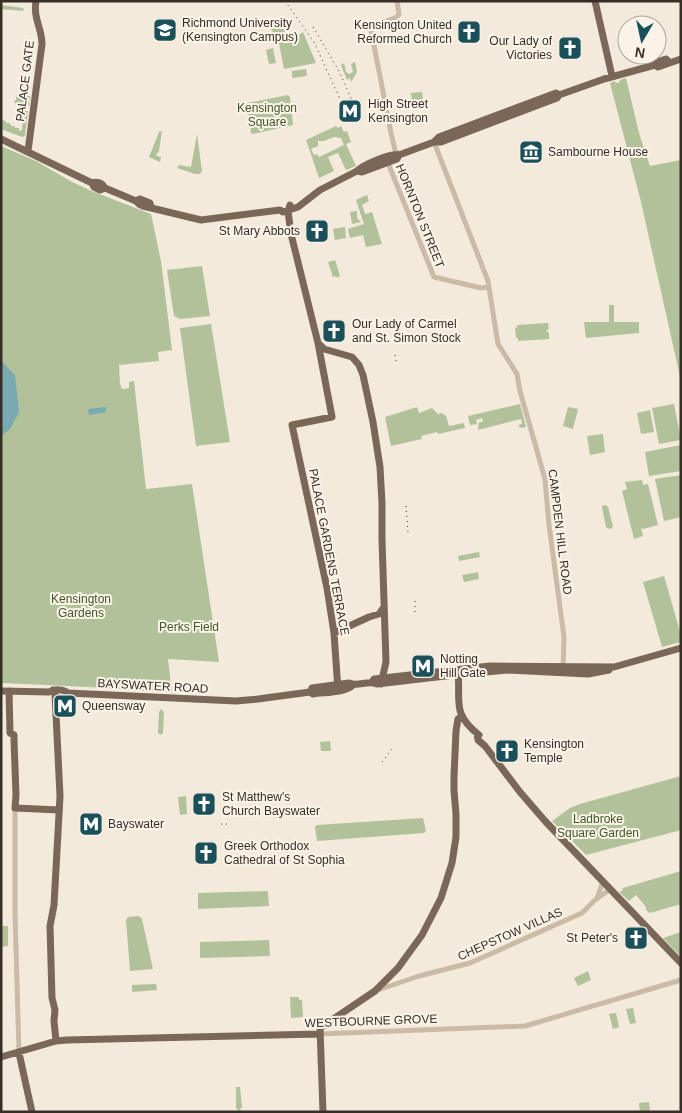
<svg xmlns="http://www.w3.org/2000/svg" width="682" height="1113" font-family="Helvetica,sans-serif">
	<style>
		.green { fill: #b1c29a; fill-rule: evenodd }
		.water { fill: #79a9b1 }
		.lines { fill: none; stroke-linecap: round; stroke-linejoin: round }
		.minor { stroke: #cbbba6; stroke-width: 5 }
		.major { stroke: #7a6758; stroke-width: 7 }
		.rail { stroke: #372e28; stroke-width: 1; stroke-dasharray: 1 4; stroke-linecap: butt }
		.labels { text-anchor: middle; stroke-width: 4; stroke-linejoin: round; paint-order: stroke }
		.poi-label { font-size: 12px; fill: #372e28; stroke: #faf4e8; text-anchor: start }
		.street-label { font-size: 12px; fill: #372e28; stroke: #faf4e8 }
		.park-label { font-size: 12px; fill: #42572a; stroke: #faf4e8 }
	</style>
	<rect width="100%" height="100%" fill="#f3eadb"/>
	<path class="green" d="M1,5L23,8L24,11L1,9Z
		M276,19L288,36L280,42L268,25Z
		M303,32L316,63L284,69L279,43L294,39Z
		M273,48L276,63L269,64L266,50Z
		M355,62L357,72L351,82L350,78L347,80L341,65L344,63L346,72L349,74L353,72L351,64Z
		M306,69L307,76L292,78V71Z
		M626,78L639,133L650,166L681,160V381L641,202L610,83L614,81L616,83H619L620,80Z
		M422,92L423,101L412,104L411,93Z
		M17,94L30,96L29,106L15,103L14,101L16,100Z
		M288,95L290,97L293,125L253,134L251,133L247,103Z
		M24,111H28L25,136L22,137L1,129V120L6,121V123H10L11,126H15V128H19V131L22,130L23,119L25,117L23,116Z
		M336,126L338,128L341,126L344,132L347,131L351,142L346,144L356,166L346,170L338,153L328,157L334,171L319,178L306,140ZM334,137L341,138L344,145L319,157L317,154L314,155L311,149L318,146V141H324Z
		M162,131L159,151L156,155L157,156L161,157L160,162L149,157L159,132Z
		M197,134L202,171L200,174H195L177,168L179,165L191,167Z
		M1,146L36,161L72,182L94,192L151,214L161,261L172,350L158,352L159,361L119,365L120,384L122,389L129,388V382L134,381L146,489L192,484L219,662L168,659L172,693L165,691V692L88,687L1,683Z
		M367,195L369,201L362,205L365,214L372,212L382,244L366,247L363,235L350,238L348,229L364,224L356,200Z
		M357,211V218L361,222L352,224L350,212Z
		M345,227L346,238L335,240L333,229Z
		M335,260L340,276L337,278L336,276L333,277L328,262Z
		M202,266L210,316L180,319L174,316L167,270Z
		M609,305H614V322H639V333L586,338L584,322H609Z
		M548,323L549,329L546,331L549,333V339L518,341V338H516L515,328L517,327V325Z
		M211,324L230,442L196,446L180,328Z
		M520,404L526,427L521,428L518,425L522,424L521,419L478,430L479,422H483L482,418L476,420L477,424L470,425L468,416Z
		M674,404L681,440L659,444L652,408Z
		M417,407L419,413L432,408L438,414L442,413L446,416L449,426L464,423L465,428L438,434L437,432L421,436L422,439L391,446L385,417Z
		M568,407L578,409L573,429L563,426Z
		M650,410L654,432L641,434L637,413Z
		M603,434L605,452L590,455L587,436Z
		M681,445V471L649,476L645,452Z
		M681,475V517L664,521L655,479Z
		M642,480L643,485L648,484L658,525L643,529L641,528L643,536L634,539L622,491L627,489L625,482Z
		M606,505L608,507L613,526L612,528L609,529L606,527L602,508V506Z
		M479,552L480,557L459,561L458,556Z
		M478,572L479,579L464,582L462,575Z
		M664,576L681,635V642L662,647L643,582Z
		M161,709L164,712L163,733L161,735L158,733L159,712Z
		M330,741L331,751H321L320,742Z
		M681,776V830L586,855L552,821L570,808L580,804Z
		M186,796L187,814L180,815L178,797Z
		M423,818L426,831L424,833L317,841L315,827L317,825Z
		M681,871V904L650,913L646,910V907L636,895L629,901L619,892L622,891L623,888Z
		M267,891L268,892L269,906L198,909V893Z
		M137,916H139L142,919L153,969L130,971L126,920L128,917Z
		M1,926H8V946L1,947Z
		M681,932V957L663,938Z
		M269,940L270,955L269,956L201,958L200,957V942Z
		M588,971L591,980L578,986L574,978Z
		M156,984L157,990L132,992V985Z
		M290,997H299V1000H302L303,1017L291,1018Z
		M633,1008L636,1023L630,1024L626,1009Z
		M616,1013L619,1027L613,1029L609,1014Z
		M236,1087H240L242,1107L239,1111L236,1108Z
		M649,1102L650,1112H640L639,1103Z"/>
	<path class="water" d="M1,361C7,366 10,371 15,375L19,412L10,429L1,436Z
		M106,407V412L89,415L88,409Z"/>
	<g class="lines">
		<path class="minor" d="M397,1L399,14L397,17L373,26L371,30L391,133L395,150L399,155
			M434,142L488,281L498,344L517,374L520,391L545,479L549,525L564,637L563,669
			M388,163L434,277L481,288L489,287
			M15,808V912L19,1053
			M597,899L603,881
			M375,991L419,976L470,963L582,913L596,899L611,889
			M319,1034L525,1026L681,980"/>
		<path class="major" d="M595,1L612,76
			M655,65L658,67L681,59
			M1,139L92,183L94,187L100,190L105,188
			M434,142H441L557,98L559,95L604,79L655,65L657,62L666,59L669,62
			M28,151L42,44C42,28 33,19 36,1
			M357,171L362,172L397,159L399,155
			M92,183C97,181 102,183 105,188L136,201L139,204L143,206L201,220L280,210L283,212L298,207L320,190L357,171C363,165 390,153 399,155L434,142L439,137L556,93L559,95
			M136,201L140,199L150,203L151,207
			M290,205L288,211L291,234L318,343L324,349L352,357L359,365L363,375L373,422L380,467L382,503V540L386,662L381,684
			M318,343L332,417L292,425L327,588L334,633L338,690
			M334,633L369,617L379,614L384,607
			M458,672C461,701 451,713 479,735
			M372,682L374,679L490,666L614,667L681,648
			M53,690L55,694L60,796L54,905L50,926L52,998L55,1010L54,1021L56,1041
			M1,691L49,692C54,689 64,689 68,693L236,701L258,699L310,692L313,694C324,692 345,693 353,685
			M9,691L10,733L14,735V740L16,795L15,808L59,810
			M310,692L312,688L349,683C358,687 367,680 377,684L454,675L507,670L588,674L609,670
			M477,734L478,740L485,746L520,792L545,821L681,963
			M19,1053L32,1112
			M1,1057L56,1041L67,1040L319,1034
			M323,1112L320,1028L375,991L398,968L422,935L441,898L452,863L456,837V814L454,791V777L456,731L458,719L461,717"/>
		<path class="rail" d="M285,1L314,42L350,121
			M313,27L339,71L359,116
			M395,355L396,361
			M406,506L408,532
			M415,612V598
			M382,762L392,749
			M221,824H227
			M120,827H141
			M146,827L164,828"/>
	</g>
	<defs>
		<g id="university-square" transform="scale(1.25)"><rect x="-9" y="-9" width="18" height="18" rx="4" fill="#1b505b" stroke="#faf4e8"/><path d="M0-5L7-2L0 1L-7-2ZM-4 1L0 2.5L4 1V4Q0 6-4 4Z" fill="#fff"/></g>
		<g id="church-square" transform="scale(1.25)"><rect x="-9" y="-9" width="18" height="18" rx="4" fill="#1b505b" stroke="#faf4e8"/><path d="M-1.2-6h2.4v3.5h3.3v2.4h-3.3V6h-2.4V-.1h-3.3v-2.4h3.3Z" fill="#fff"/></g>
		<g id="metro-square" transform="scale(1.25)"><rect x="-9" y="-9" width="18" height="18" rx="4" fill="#1b505b" stroke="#faf4e8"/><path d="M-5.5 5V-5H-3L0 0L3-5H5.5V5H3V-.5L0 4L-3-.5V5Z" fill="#fff"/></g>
		<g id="museum-square" transform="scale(1.25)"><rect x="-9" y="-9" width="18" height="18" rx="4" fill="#1b505b" stroke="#faf4e8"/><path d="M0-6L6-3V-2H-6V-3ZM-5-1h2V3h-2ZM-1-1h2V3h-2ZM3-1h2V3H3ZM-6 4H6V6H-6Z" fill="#fff"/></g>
	</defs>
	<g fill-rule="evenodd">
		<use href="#university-square" x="165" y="30"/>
		<use href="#church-square" x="469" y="32"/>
		<use href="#church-square" x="570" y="48"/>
		<use href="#metro-square" x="350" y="111"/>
		<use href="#museum-square" x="531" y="152"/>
		<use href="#church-square" x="317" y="231"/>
		<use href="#church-square" x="334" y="331"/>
		<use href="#metro-square" x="423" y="666"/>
		<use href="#metro-square" x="65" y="706"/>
		<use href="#church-square" x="507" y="751"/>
		<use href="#church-square" x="204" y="804"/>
		<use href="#metro-square" x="91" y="824"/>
		<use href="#church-square" x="206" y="853"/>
		<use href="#church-square" x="636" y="938"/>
	</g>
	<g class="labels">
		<g class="poi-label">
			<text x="182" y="27">Richmond University<tspan x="182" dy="14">(Kensington Campus)</tspan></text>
			<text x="452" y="29" text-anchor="end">Kensington United<tspan x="452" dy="14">Reformed Church</tspan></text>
			<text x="552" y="45" text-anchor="end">Our Lady of<tspan x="552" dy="14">Victories</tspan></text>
			<text x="368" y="108">High Street<tspan x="368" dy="14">Kensington</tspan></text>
			<text x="548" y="156">Sambourne House</text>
			<text x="300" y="235" text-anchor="end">St Mary Abbots</text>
			<text x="352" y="328">Our Lady of Carmel<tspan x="352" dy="14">and St. Simon Stock</tspan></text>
			<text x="440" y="663">Notting<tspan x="440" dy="14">Hill Gate</tspan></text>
			<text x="82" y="710">Queensway</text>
			<text x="524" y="748">Kensington<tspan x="524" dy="14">Temple</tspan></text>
			<text x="222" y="801">St Matthew's<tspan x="222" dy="14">Church Bayswater</tspan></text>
			<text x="108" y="828">Bayswater</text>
			<text x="224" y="850">Greek Orthodox<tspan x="224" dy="14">Cathedral of St Sophia</tspan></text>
			<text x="618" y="942" text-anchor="end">St Peter's</text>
		</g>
		<g class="street-label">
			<text transform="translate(25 81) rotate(-83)" y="4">PALACE GATE</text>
			<text transform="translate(420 216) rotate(68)" y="4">HORNTON STREET</text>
			<text transform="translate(560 532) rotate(83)" y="4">CAMPDEN HILL ROAD</text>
			<text transform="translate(329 552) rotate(79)" y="4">PALACE GARDENS TERRACE</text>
			<text transform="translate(153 686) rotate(3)" y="4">BAYSWATER ROAD</text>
			<text transform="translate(510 934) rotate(-24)" y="4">CHEPSTOW VILLAS</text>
			<text transform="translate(371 1021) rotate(-2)" y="4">WESTBOURNE GROVE</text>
		</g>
		<g class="park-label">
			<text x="267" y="112">Kensington<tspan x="267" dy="14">Square</tspan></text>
			<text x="81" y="603">Kensington<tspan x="81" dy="14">Gardens</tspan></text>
			<text x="189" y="631">Perks Field</text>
			<text x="598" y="823">Ladbroke<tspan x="598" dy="14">Square Garden</tspan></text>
		</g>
	</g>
	<rect width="682" height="1113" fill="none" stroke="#372e28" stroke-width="5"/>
	<g transform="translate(642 40) rotate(189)"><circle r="24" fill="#faf4e8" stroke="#aca59b"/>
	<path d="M0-4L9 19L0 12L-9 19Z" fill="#1b505b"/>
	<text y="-8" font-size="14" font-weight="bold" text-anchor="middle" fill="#372e28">N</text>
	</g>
</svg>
